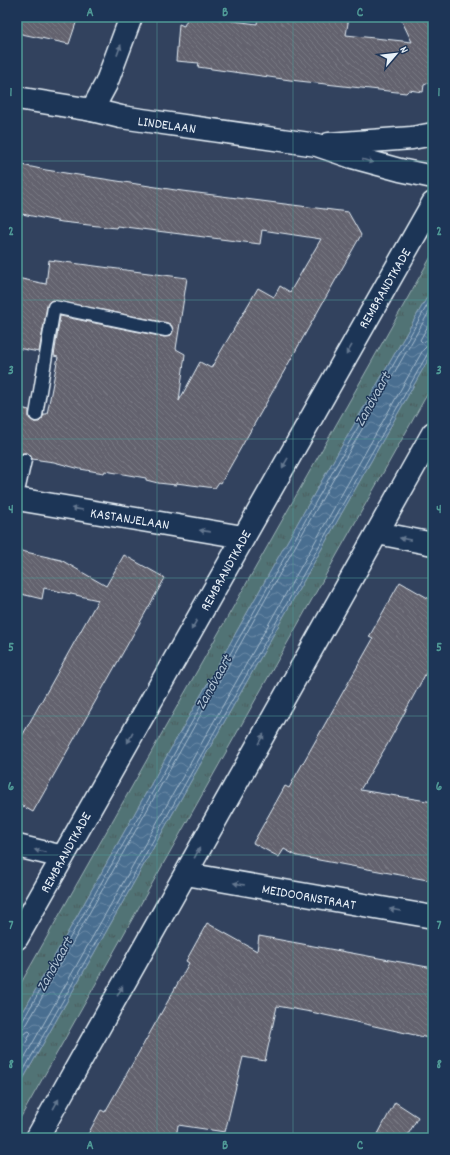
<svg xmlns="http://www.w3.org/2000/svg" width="450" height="1155" font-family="Dekko,sans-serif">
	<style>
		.grass { fill: url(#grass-tufts); stroke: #9cb2b6 }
		.water { fill: url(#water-waves); stroke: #88a2ba }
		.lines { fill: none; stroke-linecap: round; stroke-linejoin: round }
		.shore { stroke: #a8bdce; stroke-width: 1 }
		.building { fill: url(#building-back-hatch); stroke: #e8f1f8 }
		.lane-casing { stroke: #e8f1f8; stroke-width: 15 }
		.street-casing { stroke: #e8f1f8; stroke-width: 25 }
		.secondary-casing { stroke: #e8f1f8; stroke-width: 25 }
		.lane { stroke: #1d3557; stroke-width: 12 }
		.street { stroke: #1d3557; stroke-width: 22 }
		.secondary { stroke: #1d3557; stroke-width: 22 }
		.oneway { fill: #64778f }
		.grid { fill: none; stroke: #509b97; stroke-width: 1; stroke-opacity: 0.55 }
		.labels { text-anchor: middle; stroke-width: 3; stroke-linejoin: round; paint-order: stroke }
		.street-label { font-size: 14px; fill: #e8f1f8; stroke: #1d3557 }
		.water-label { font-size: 15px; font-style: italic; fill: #b0c3d4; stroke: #1d3557 }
		.neatline { fill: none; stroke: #509b97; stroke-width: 1.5 }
		.grid-label { font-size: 13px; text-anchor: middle; font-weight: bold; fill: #509b97 }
	</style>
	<defs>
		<pattern id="grass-tufts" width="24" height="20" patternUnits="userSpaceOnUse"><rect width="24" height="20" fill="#517374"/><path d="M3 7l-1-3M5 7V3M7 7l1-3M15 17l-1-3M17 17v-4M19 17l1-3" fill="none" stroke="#4b5b5d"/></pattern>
		<pattern id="water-waves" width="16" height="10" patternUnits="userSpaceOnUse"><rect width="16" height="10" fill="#486e90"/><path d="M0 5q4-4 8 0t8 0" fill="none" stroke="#6b8aa6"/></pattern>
		<pattern id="building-back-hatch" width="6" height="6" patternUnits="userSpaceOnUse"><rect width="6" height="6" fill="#63626e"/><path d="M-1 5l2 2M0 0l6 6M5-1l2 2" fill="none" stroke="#797983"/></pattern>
	</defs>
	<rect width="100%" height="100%" fill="#32425e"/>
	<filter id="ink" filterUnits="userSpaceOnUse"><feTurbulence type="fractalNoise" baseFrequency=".025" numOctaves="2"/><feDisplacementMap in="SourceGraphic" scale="8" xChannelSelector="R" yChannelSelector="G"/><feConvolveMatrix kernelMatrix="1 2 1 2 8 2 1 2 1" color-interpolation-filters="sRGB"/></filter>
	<g filter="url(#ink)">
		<path class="grass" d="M433,253V287L297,524L17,1023V990Z
			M433,351V384L17,1124V1090Z"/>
		<path class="water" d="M433,287V351L17,1090V1023L297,524Z"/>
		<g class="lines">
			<path class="shore" d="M433,317L420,340L422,342L433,339
				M17,1024L22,1022C161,780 295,536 433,295
				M17,1029L23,1028L27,1024L305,529L433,305
				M17,1035L23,1034L29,1031L31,1033L17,1059
				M17,1071L423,350L427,346L433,345
				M17,1082L428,353L433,350"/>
		</g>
		<path class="building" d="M17,17H78L69,44L17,33Z
			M188,17H203L257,24L258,17H349L346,35L412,42L400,17H433V85L431,82L424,85L423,92L409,90L406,93L290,80L198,67L199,63L176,61L179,24L184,26Z
			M17,164L46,170L182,191L348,212L361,235L221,483L219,482L215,488L176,483V485L158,483L146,480V478L123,474L105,471L104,473L80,469L54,462L32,459L30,455L26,453H22L18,457L17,456V407L29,410V418L34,422H39L42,419L44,414H47L58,357L54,356L60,316L164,337L171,335L173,331L171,325L168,323L52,300L49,302L47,306L39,352L17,348V278L46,284L49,260L187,278L176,349L185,354L179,401L200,362L211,368L258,288L274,297L280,286L290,292L321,239L262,230L260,244L117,226L116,228L62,222L17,213Z
			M17,550L61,560L106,586L124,555L165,578L33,812L17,803V745L98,600L44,588L42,599L17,593Z
			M400,582L433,601V660L387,745L360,790L433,802V881L297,856L284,849L279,857L253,843L285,786L289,788L299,770L373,639L369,637Z
			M207,923L257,951L259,936L433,968V1039L311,1012L277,1006L265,1061L243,1057L225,1132L178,1125L176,1138H86L101,1110L105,1112L168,1001L189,963L186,961Z
			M395,1102L418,1117L406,1138L378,1134Z"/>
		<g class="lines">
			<g class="lane-casing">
				<path id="lane" d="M36,415L54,307L166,330
					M17,496L25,460"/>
			</g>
			<g class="street-casing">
				<path id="street" d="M92,110L106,84L131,17
					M17,499L243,537
					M378,533L433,544
					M17,846L63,857
					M186,874L433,917
					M17,938L433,203
					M37,1138L433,433"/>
			</g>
			<g class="secondary-casing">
				<path id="secondary" d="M17,98L92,110L121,117L317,145L352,157L400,170L433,177
					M329,144L412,138L433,134"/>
			</g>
			<use href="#lane" class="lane"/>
			<use href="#street" class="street"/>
			<use href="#secondary" class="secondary"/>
		</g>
		<defs><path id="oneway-solid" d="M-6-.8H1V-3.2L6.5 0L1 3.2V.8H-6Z"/></defs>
		<g class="oneway">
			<use href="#oneway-solid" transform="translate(119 50) rotate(-70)"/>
			<use href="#oneway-solid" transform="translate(368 161) rotate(16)"/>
			<use href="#oneway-solid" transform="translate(349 350) rotate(120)"/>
			<use href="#oneway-solid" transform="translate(285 463) rotate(120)"/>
			<use href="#oneway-solid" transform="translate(77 509) rotate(-171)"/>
			<use href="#oneway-solid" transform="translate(205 531) rotate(-171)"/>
			<use href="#oneway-solid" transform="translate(405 539) rotate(-169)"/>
			<use href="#oneway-solid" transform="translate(194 625) rotate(119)"/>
			<use href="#oneway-solid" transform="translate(130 738) rotate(119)"/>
			<use href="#oneway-solid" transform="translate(261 739) rotate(-61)"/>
			<use href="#oneway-solid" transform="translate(40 851) rotate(-167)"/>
			<use href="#oneway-solid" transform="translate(197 853) rotate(-62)"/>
			<use href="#oneway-solid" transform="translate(239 884) rotate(-170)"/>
			<use href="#oneway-solid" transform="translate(395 910) rotate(-170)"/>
			<use href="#oneway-solid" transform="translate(120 991) rotate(-61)"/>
			<use href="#oneway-solid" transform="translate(56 1104) rotate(-61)"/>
		</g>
	</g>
	<path class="grid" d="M157,17V1138M293,17V1138M17,161H433M17,300H433M17,439H433M17,578H433M17,716H433M17,855H433M17,994H433"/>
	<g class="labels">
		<g class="street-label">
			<text transform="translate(167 124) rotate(8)" y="5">LINDELAAN</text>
			<text transform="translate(384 288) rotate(-60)" y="5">REMBRANDTKADE</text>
			<text transform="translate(130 518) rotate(9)" y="5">KASTANJELAAN</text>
			<text transform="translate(225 570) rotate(-61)" y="5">REMBRANDTKADE</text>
			<text transform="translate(65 852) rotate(-61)" y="5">REMBRANDTKADE</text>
			<text transform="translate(309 896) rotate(10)" y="5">MEIDOORNSTRAAT</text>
		</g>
		<g class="water-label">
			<text transform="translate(372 399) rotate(-61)" y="5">Zandvaart</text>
			<text transform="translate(213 682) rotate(-61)" y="5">Zandvaart</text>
			<text transform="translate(54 964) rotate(-61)" y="5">Zandvaart</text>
		</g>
	</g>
	<rect width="450" height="1155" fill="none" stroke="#1d3557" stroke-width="44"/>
	<g transform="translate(396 54) rotate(62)" stroke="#1d3557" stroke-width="3" paint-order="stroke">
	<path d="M0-3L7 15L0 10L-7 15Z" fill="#e8f1f8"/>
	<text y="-6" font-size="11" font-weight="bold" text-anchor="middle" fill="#e8f1f8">N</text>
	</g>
	<rect x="22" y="22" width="406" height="1111" class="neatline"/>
	<g class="grid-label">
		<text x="90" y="16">A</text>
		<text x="225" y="16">B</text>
		<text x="360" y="16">C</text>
		<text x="11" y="96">1</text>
		<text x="439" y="96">1</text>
		<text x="11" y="235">2</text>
		<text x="439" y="235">2</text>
		<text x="11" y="374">3</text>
		<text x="439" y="374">3</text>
		<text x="11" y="513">4</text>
		<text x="439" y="513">4</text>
		<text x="11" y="651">5</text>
		<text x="439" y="651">5</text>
		<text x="11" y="790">6</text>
		<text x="439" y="790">6</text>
		<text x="11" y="929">7</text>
		<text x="439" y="929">7</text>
		<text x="11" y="1068">8</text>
		<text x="439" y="1068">8</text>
		<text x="90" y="1149">A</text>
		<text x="225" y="1149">B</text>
		<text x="360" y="1149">C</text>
	</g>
</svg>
